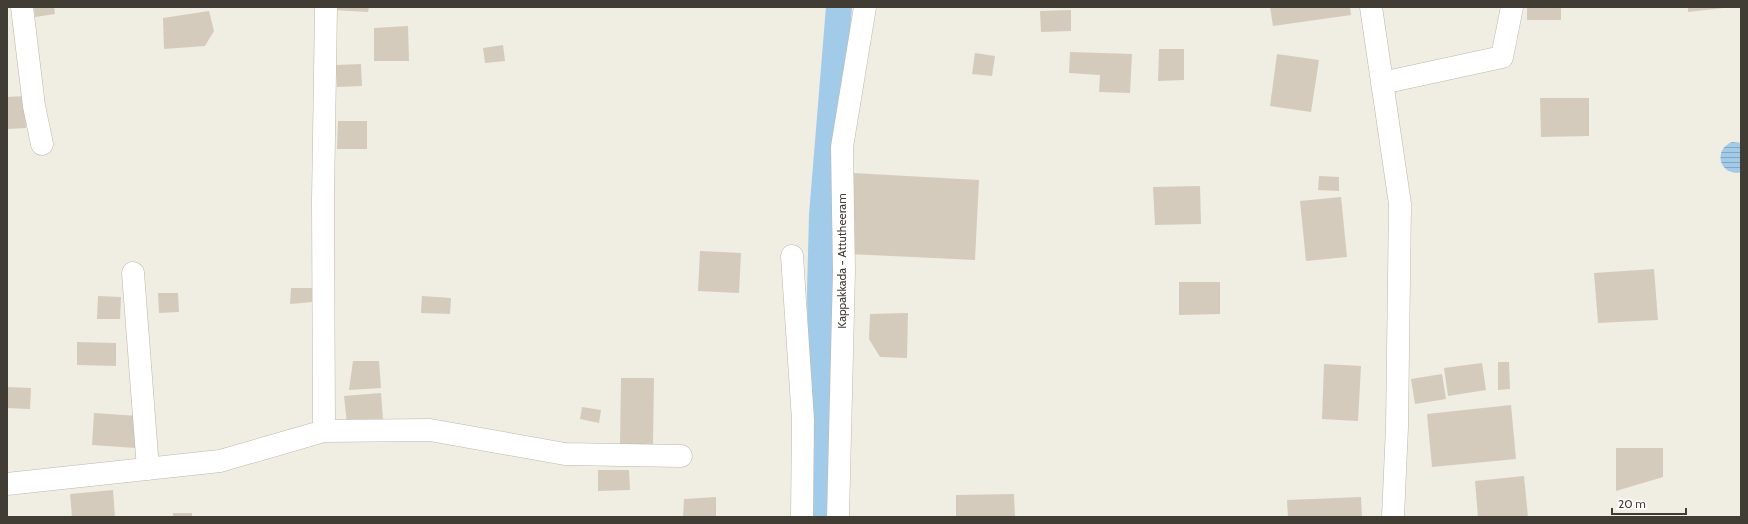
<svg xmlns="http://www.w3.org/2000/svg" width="1748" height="524" font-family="Cabin,sans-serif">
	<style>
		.water { fill: url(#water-rules) }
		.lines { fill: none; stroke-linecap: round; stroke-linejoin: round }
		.canal { stroke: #a2cbea; stroke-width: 26 }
		.building { fill: #d4cbbc }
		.minor-casing { stroke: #beb7aa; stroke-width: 23 }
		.minor { stroke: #fff; stroke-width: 22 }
		.labels { text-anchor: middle; stroke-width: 3; stroke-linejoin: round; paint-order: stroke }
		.street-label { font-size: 12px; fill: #423d34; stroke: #fff }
	</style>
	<defs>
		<pattern id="water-rules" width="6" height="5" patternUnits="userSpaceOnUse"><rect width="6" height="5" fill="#a2cbea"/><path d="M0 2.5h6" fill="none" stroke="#86a6be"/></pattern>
	</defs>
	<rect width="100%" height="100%" fill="#f0ede3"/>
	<path class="water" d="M1732,142L1741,143V172C1720,177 1712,150 1732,142Z"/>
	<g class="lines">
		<path class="canal" d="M823,517L820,292L822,215L839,7"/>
	</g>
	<path class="building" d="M34,7H54L55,14L35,17Z
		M335,7H369L368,12L334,10Z
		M1270,7H1350L1351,15L1273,26Z
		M1527,7H1561V20H1527Z
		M1688,7H1724V8L1688,12Z
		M1071,10V31L1041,32L1040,11Z
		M209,11L214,31L205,46L164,49L163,18Z
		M408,26L409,61H374V28Z
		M503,45L505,61L485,63L483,48Z
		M1159,49H1184V80L1158,81Z
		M1070,52L1132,54L1130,93L1099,92L1100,75L1069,73Z
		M975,53L995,56L992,76L972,74Z
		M1277,54L1319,60L1311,112L1270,106Z
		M361,64L362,86L337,87L336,65Z
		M25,96L26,128L7,129V97Z
		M1540,98H1589V136L1541,137Z
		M338,121H367V149H337Z
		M853,173L979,180L975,260L849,254Z
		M1319,176L1339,177V191L1318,190Z
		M1200,186L1201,224L1155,225L1153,187Z
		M1341,197L1347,257L1306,261L1300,201Z
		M700,251L741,253L739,293L698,291Z
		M1654,269L1658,320L1598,323L1594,273Z
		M1179,282H1220V314L1179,315Z
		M291,288H312L313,302L290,304Z
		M158,293H178L179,312L159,313Z
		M98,296L121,297L120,319H97Z
		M422,296L451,298L450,314L421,313Z
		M908,313L907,358L880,357L869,339L870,314Z
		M77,342L116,343V366L77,365Z
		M353,361H379L381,388L349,390Z
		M1498,362H1509L1510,389L1498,390Z
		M1482,363L1486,390L1448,396L1444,368Z
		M1324,364L1361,366L1358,421L1322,419Z
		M1442,374L1446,399L1415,404L1411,379Z
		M621,378H654L653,446L620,444Z
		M7,387L31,388L30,409L7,408Z
		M381,393L383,420L347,424L344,396Z
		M1511,405L1516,459L1432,467L1427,414Z
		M582,407L601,410L599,423L580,419Z
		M94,413L138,416L136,448L92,445Z
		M1616,448H1663V477L1616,491Z
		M598,470H629L630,490L598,491Z
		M1524,476L1528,517H1478L1475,481Z
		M113,490L115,517H72L70,494Z
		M1014,494L1015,517H956V495Z
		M716,497V517H683L684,499Z
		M1361,497L1362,517H1288L1287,500Z
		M173,513H192V517H173Z"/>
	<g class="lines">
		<g class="minor-casing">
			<path id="minor" d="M22,7L34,106L42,144
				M1371,7L1400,204L1397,427L1393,517
				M1382,83L1502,57L1512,7
				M792,256L803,420L802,517
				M133,273L148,469
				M324,431L323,200L326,7
				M7,484L220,461L324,431L430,430L565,454L681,456
				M838,517L844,271L842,147L865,7"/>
		</g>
		<use href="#minor" class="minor"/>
	</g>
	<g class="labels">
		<g class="street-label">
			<text transform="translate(842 261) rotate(-90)" y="4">Kappakkada - Attutheeram</text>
		</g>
	</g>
	<rect width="1748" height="524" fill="none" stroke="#423d34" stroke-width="16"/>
	<path d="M1612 508v6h74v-6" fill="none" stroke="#423d34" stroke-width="2"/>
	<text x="1618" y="508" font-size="12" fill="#423d34" stroke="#ffffff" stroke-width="3" paint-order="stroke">20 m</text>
</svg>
